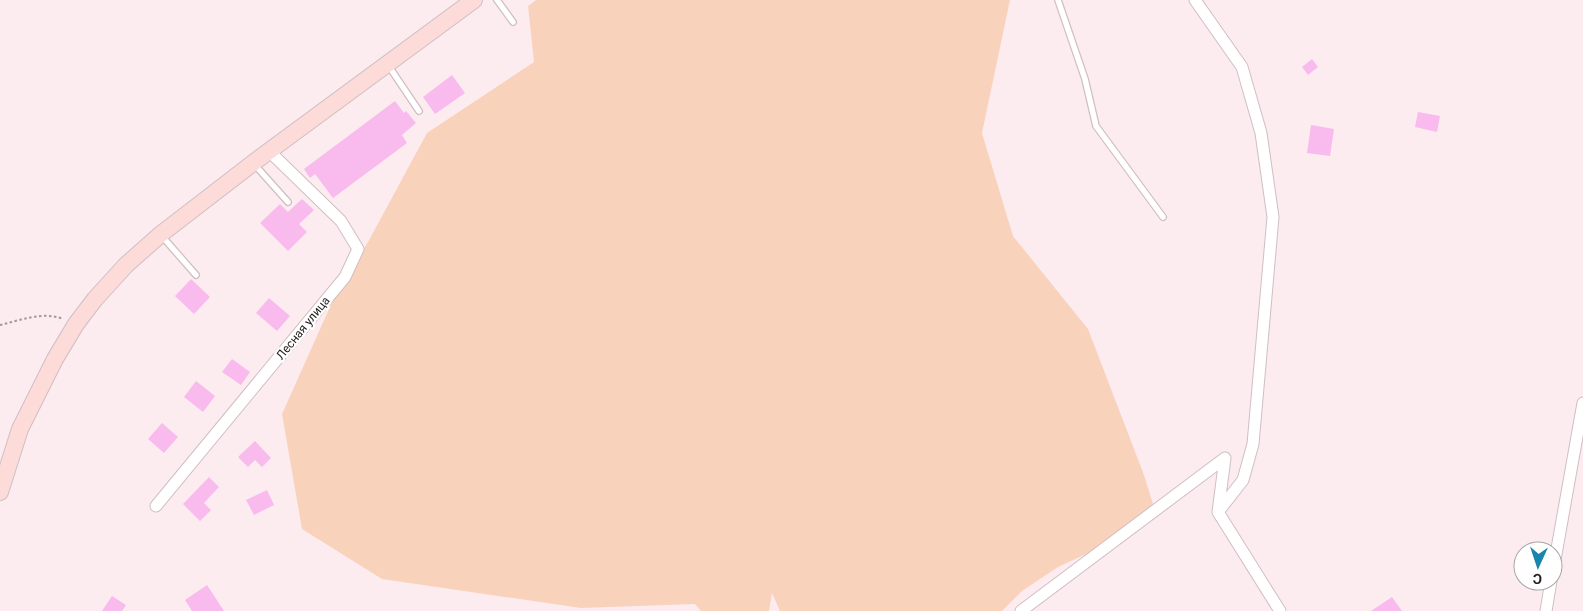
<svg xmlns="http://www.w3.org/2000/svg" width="1583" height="611" font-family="Roboto,sans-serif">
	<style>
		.green { fill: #f9d2bc }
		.building { fill: #f9baed }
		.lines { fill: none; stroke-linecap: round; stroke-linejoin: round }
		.lane-casing { stroke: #cfbfc3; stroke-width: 8 }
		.street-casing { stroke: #cfbfc3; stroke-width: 13 }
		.secondary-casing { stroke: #cfbfc3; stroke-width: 18 }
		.path { stroke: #a3979a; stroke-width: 2; stroke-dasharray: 2.5 2.5; stroke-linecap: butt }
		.lane { stroke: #fff; stroke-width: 5.5 }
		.street { stroke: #fff; stroke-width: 11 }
		.secondary { stroke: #fcdbd9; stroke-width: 16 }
		.labels { text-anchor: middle; stroke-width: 4.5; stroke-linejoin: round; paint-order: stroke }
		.street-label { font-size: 12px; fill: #231d1e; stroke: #fff }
	</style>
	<rect width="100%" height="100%" fill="#fcecf0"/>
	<path class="green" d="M536,0H1010L982,133L1013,236L1088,329L1144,475L1157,517L1121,538L1058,567L1022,591L1002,611H780L772,593L769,611H701L695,604L581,608L382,579L302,529L282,414L338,289L368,242L427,133L534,62L528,6Z"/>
	<path class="building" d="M1312,59L1318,67L1308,75L1302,67Z
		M452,75L465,93L435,114L423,97Z
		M395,101L404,113L406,111L416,123L402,135L407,143L333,198L315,174L310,178L304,169Z
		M1418,112L1440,116L1437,132L1415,127Z
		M1311,125L1334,129L1330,156L1307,153Z
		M302,199L314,210L299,224L307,232L288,251L260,223L280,204L288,212Z
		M191,279L210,297L194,314L175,296Z
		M269,298L290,316L277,331L256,313Z
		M232,359L250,372L241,385L222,372Z
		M196,381L215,396L203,412L184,397Z
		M162,423L178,437L164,453L148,439Z
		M255,441L271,458L262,467L255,460L248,467L238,457Z
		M209,477L219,487L204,503L211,510L200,521L183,504Z
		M267,490L274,505L254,515L246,500Z
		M207,585L224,611H192L185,600Z
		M112,596L126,605L122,611H102Z
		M1392,597L1402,611H1371Z"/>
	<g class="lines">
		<g class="lane-casing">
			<path id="lane" d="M497,0L513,22
				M1058,0L1085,79L1096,126L1163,217
				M388,65L419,111
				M254,164L288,202
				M161,235L196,275"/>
		</g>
		<g class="street-casing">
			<path id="street" d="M1195,0L1242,67L1261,133L1273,217L1253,444L1243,480L1218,512
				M156,506L345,277L358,249L341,221L269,151
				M1553,571L1583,403
				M1021,611L1225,458L1218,512L1280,611
				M1546,611L1551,581"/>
		</g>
		<g class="secondary-casing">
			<path id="secondary" d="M0,492L20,429L55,359L76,324L95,299L126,265L161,234L253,163L474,0"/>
		</g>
		<path class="path" d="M0,325C21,320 43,311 63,319"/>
		<use href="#lane" class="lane"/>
		<use href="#street" class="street"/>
		<use href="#secondary" class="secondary"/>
	</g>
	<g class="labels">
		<g class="street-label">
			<text transform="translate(303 328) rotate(-51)" y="4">Лесная улица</text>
		</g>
	</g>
	<g transform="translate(1538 566) rotate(183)"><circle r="24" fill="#ffffff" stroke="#a7a5a5"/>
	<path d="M0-4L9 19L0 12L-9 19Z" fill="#1885ac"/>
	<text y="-8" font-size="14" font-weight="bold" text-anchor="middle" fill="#231d1e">С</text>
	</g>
</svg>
